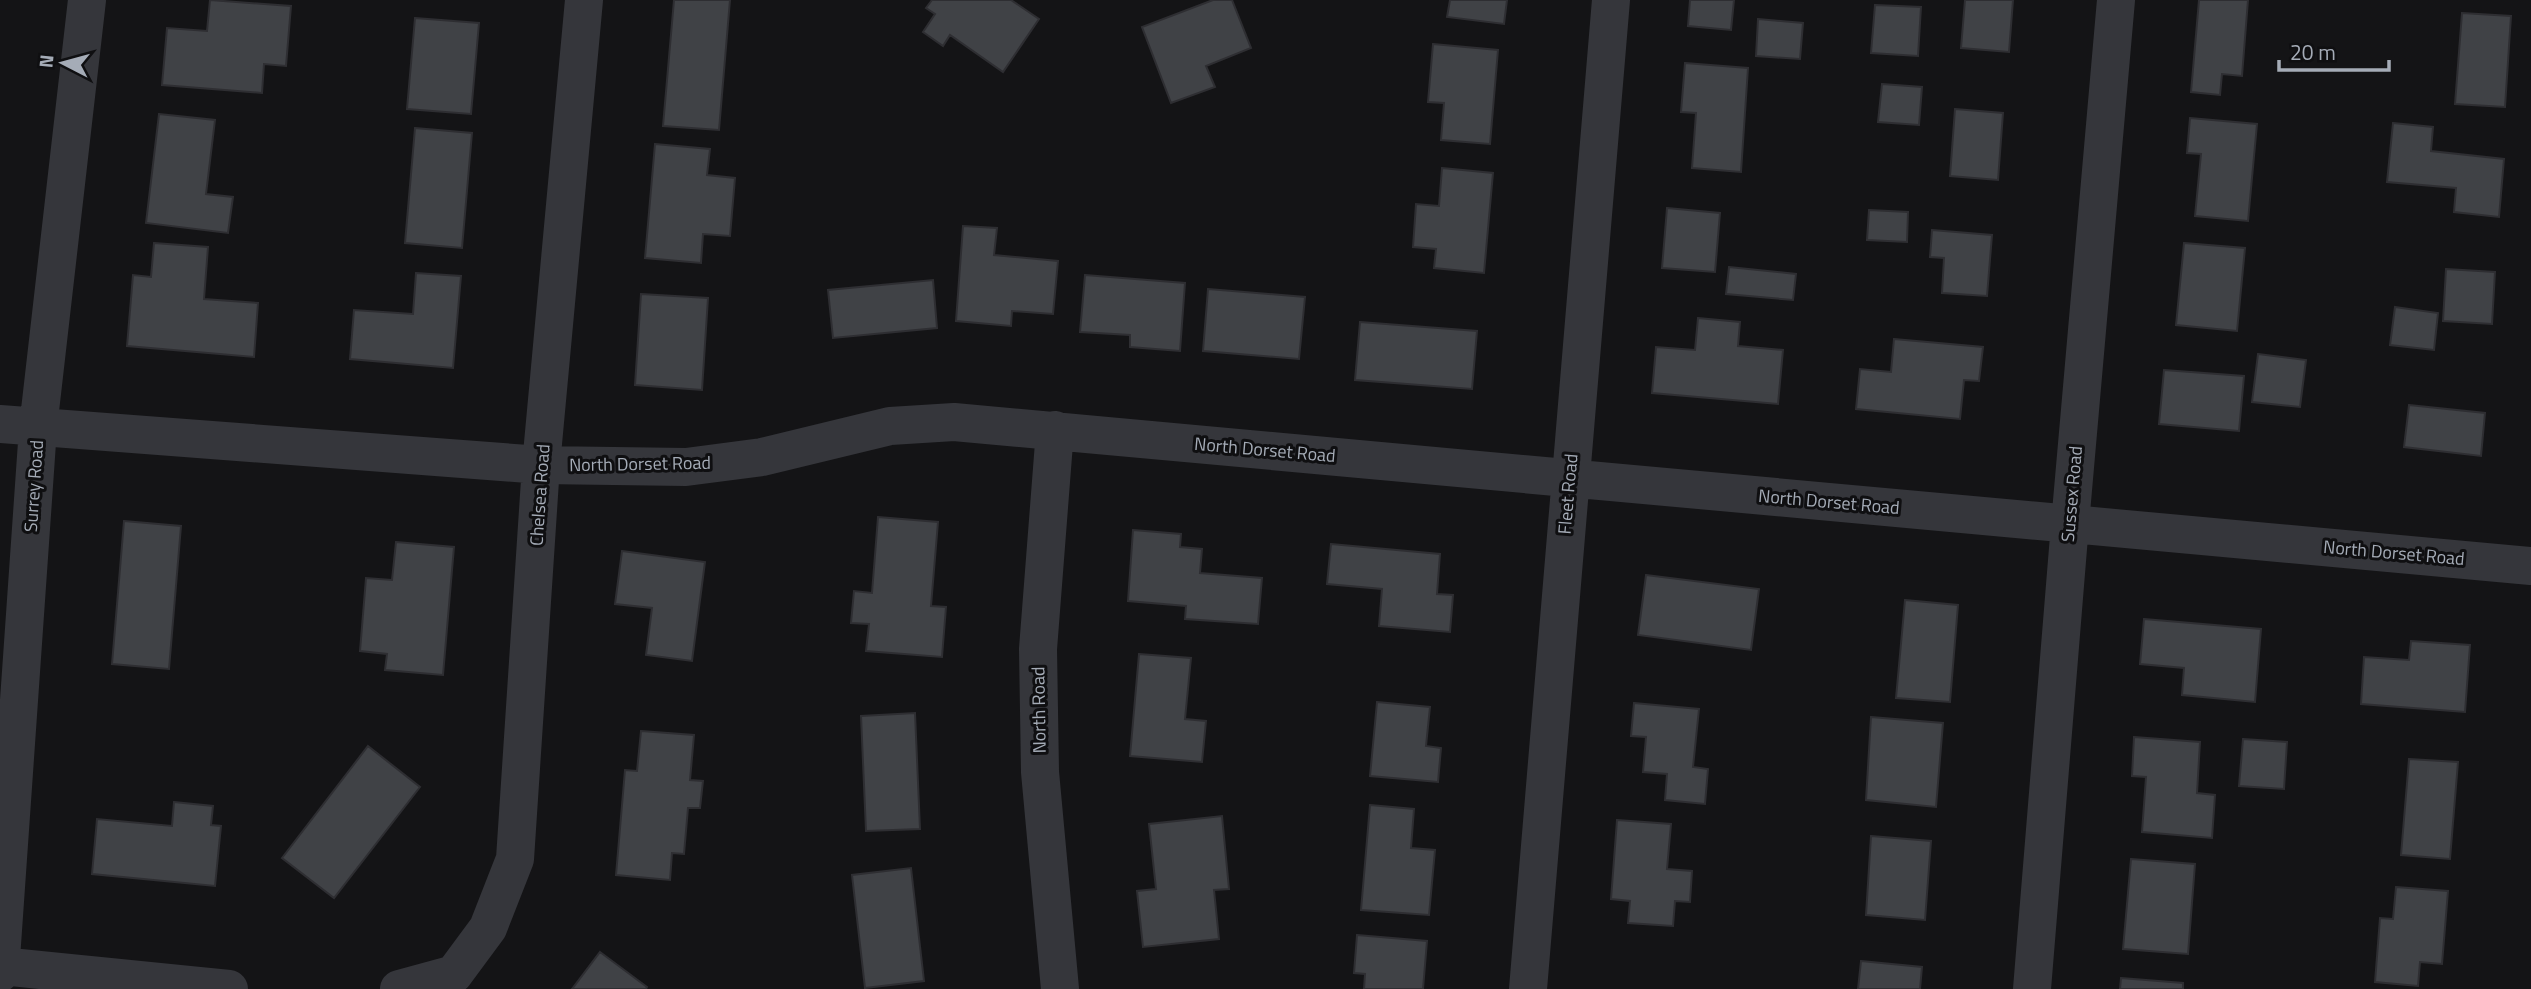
<svg xmlns="http://www.w3.org/2000/svg" width="2531" height="989" font-family="'Titillium Web',sans-serif">
	<style>
		.building { fill: #404246; stroke: #2e2e32; stroke-width: 2 }
		.lines { fill: none; stroke-linecap: round; stroke-linejoin: round }
		.minor { stroke: #35363b; stroke-width: 38 }
		.labels { text-anchor: middle; stroke-width: 6; stroke-linejoin: round; paint-order: stroke }
		.street-label { font-size: 18px; fill: #a5acb7; stroke: #0f0f11 }
	</style>
	<rect width="100%" height="100%" fill="#141416"/>
	<path class="building" d="M210,0L291,6L286,66L264,64L262,93L162,85L167,28L207,31Z
		M674,0H730L719,130L663,126Z
		M932,0H1011L1039,19L1003,72L950,35L943,46L923,32L935,14L926,8Z
		M1213,0H1232L1251,48L1206,66L1215,87L1171,103L1142,27Z
		M1450,0H1507L1504,24L1447,17Z
		M1690,0H1734L1731,30L1688,26Z
		M1965,0H2013L2009,52L1961,48Z
		M2199,0H2248L2242,76L2222,74L2220,95L2191,92Z
		M1875,5L1921,7L1918,56L1871,53Z
		M2462,13L2511,16L2505,107L2455,104Z
		M415,18L479,23L471,114L407,109Z
		M1758,19L1803,23L1800,59L1756,56Z
		M1433,44L1498,50L1490,144L1441,140L1444,103L1428,102Z
		M1685,63L1748,68L1741,172L1692,168L1696,113L1681,112Z
		M1882,84L1922,87L1919,125L1878,122Z
		M1955,109L2003,113L1998,180L1950,176Z
		M159,114L215,120L206,194L233,197L228,233L146,223Z
		M2190,118L2257,124L2248,221L2195,216L2201,154L2187,153Z
		M2393,123L2433,127L2431,151L2504,159L2499,217L2454,212L2456,188L2387,182Z
		M415,128L472,133L462,248L405,243Z
		M655,144L710,149L707,175L735,178L730,236L703,234L701,263L645,258Z
		M1442,168L1493,173L1484,273L1434,268L1436,249L1413,247L1416,204L1439,206Z
		M1667,208L1720,213L1715,272L1662,268Z
		M1869,210L1908,212L1907,242L1867,240Z
		M963,226L997,228L994,255L1058,261L1053,314L1012,311L1011,326L956,321Z
		M1932,230L1992,235L1987,296L1942,293L1944,258L1930,257Z
		M154,243L208,247L204,299L258,303L254,357L127,346L133,275L151,277Z
		M2184,243L2245,248L2237,331L2176,325Z
		M1729,267L1796,274L1793,300L1726,294Z
		M2446,269L2495,272L2492,324L2443,321Z
		M416,273L461,276L453,368L350,359L354,310L413,314Z
		M1085,275L1185,283L1180,351L1130,347V335L1080,332Z
		M933,280L937,328L833,338L828,290Z
		M1208,289L1305,297L1299,359L1203,351Z
		M641,294L708,298L702,390L635,385Z
		M2395,307L2438,313L2434,350L2390,345Z
		M1698,318L1740,322L1738,346L1783,350L1778,404L1652,393L1656,347L1695,350Z
		M1360,322L1477,331L1472,389L1355,380Z
		M1894,339L1983,347L1979,381L1964,380L1960,419L1856,409L1860,369L1891,372Z
		M2258,354L2306,360L2300,407L2252,402Z
		M2164,370L2244,376L2239,431L2159,424Z
		M2409,405L2485,413L2481,456L2404,447Z
		M878,517L938,522L931,606L946,607L942,657L866,651L869,624L851,623L854,591L872,593Z
		M124,521L181,526L169,669L112,664Z
		M1133,530L1181,534L1180,547L1202,549L1200,573L1262,578L1258,624L1185,619L1186,606L1128,601Z
		M396,542L454,547L443,675L385,670L387,654L360,651L366,578L392,580Z
		M1331,544L1440,554L1437,594L1453,595L1450,632L1379,626L1382,589L1327,584Z
		M622,551L705,562L692,661L646,655L652,608L615,604Z
		M1646,575L1759,589L1751,650L1638,635Z
		M1905,600L1958,605L1950,702L1896,698Z
		M2144,619L2261,629L2255,702L2182,695L2184,668L2140,664Z
		M2411,641L2470,645L2465,712L2361,704L2364,657L2409,660Z
		M1139,654L1191,658L1185,719L1206,721L1202,762L1130,756Z
		M1377,702L1430,707L1426,746L1441,748L1438,782L1370,776Z
		M1634,703L1699,709L1693,767L1708,769L1705,804L1665,800L1667,774L1643,772L1646,737L1631,736Z
		M915,713L920,829L866,831L861,716Z
		M1871,717L1943,723L1936,807L1866,800Z
		M641,731L694,735L690,780L703,781L700,808H688L684,854L672,853L670,880L616,875L625,770L637,771Z
		M2134,737L2200,742L2197,793L2215,795L2212,838L2142,832L2146,777L2132,776Z
		M2243,739L2287,742L2284,789L2239,786Z
		M368,746L420,787L334,898L282,858Z
		M2409,759L2458,762L2450,859L2401,855Z
		M174,802L213,806L211,825L221,826L215,886L92,874L97,819L172,826Z
		M1370,805L1414,809L1411,848L1435,850L1429,915L1361,910Z
		M1222,816L1229,889L1214,890L1219,939L1143,947L1137,891L1156,889L1149,824Z
		M1617,820L1671,824L1667,869L1692,871L1690,902L1675,901L1673,926L1628,923L1630,901L1611,899Z
		M1871,836L1931,841L1925,920L1866,915Z
		M2131,859L2195,864L2188,954L2123,949Z
		M911,868L924,981L865,988L852,875Z
		M2396,887L2448,891L2442,964L2420,962L2418,986L2375,982L2380,918L2393,919Z
		M1357,935L1427,941L1423,989H1364L1365,974L1354,973Z
		M600,952L647,987L646,989H572Z
		M1861,961L1922,967L1920,989H1858Z
		M2121,978L2183,983V989H2120Z"/>
	<g class="lines">
		<path class="minor" d="M0,424L541,465L686,467L762,457L890,426L954,422L2531,566
			M1055,430L1038,649L1040,772L1060,989
			M0,966L229,989
			M0,973L38,428L87,0
			M399,989L454,974L488,928L515,859L541,465L584,0
			M1528,989L1611,0
			M2032,989L2070,524L2116,0"/>
	</g>
	<g class="labels">
		<g class="street-label">
			<text transform="translate(1265 450) rotate(5)" y="6">North Dorset Road</text>
			<text transform="translate(640 464) rotate(-1)" y="6">North Dorset Road</text>
			<text transform="translate(34 486) rotate(-86)" y="6">Surrey Road</text>
			<text transform="translate(1568 494) rotate(-85)" y="6">Fleet Road</text>
			<text transform="translate(2072 494) rotate(-85)" y="6">Sussex Road</text>
			<text transform="translate(540 495) rotate(-86)" y="6">Chelsea Road</text>
			<text transform="translate(1829 502) rotate(5)" y="6">North Dorset Road</text>
			<text transform="translate(2394 553) rotate(5)" y="6">North Dorset Road</text>
			<text transform="translate(1039 710) rotate(-91)" y="6">North Road</text>
		</g>
	</g>
	<g transform="translate(63 63) rotate(276)" stroke="#0f0f11" stroke-width="5" paint-order="stroke">
	<path d="M0-5L12 26L0 18L-12 26Z" fill="#a5acb7"/>
	<text y="-10" font-size="19" font-weight="bold" text-anchor="middle" fill="#a5acb7">N</text>
	</g>
	<path d="M2279 60v10h110v-10" fill="none" stroke="#a5acb7" stroke-width="3.5"/>
	<text x="2290" y="60" font-size="21" fill="#a5acb7" stroke="#0f0f11" stroke-width="5" paint-order="stroke">20 m</text>
</svg>
